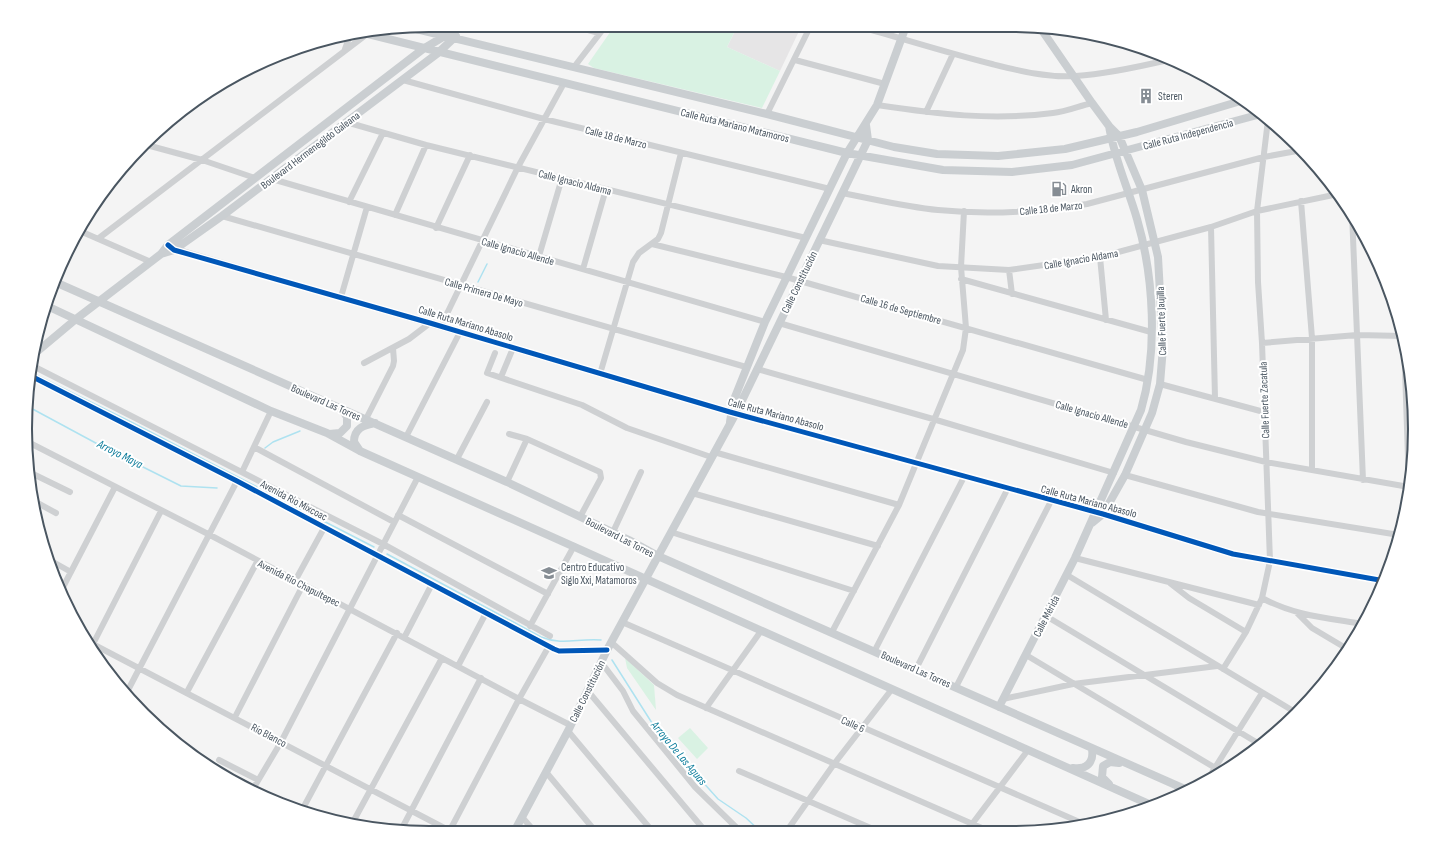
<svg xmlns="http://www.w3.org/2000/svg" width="1440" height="858" font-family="'Sofia Sans Condensed',sans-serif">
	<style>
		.education { fill: #e6e5e6 }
		.green { fill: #d9f2e3 }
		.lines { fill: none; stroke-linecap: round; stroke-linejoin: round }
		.stream { stroke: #aee2f0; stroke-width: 1.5 }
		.minor { stroke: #ced0d2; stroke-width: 6 }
		.major { stroke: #caced1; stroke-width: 8 }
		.cycleway-casing { stroke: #fff; stroke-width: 8 }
		.cycleway { stroke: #0057b8; stroke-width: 5 }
		.labels { text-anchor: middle; stroke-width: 4; stroke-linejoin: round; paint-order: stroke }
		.poi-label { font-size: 11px; fill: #4a5661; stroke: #fff; text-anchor: start }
		.street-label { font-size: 11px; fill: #4a5661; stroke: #fff }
		.water-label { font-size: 12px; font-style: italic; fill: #0c7c9b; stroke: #fff }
		.rim { fill: none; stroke: #4a5661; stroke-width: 2 }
	</style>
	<rect width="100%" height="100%" fill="#f4f4f4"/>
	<path class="education" d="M737,27H801L780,71L727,47Z"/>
	<path class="green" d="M737,27L727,47L780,71L762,108L594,68L588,64L613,28Z
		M625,658L654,685L656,710L627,668Z
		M690,728L708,748L697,759L678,738Z"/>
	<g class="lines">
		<path class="stream" d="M478,282L487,264
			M32,373L133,423L374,547
			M27,406L105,448L181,486L217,488
			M265,448L273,442L300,431
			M387,554L541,637C564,646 577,638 601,640
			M612,660L652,723L683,760L718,799L746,818L761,832"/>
		<path class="minor" d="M861,27C904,39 948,53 992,64C1020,71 1047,78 1076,76C1107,74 1138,67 1168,60
			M581,28L599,33
			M345,49L350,35
			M795,60L885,84
			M574,67L604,28
			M403,80L544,119L830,189
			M877,105C938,114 991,121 1053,113C1066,112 1079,106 1092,103
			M926,112L953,54
			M767,114L810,27
			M346,122L426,145L806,238
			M143,144L202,160L255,178
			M143,144L201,97
			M272,179L765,322
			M842,193C874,199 906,207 938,210C987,215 1038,212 1087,204L1264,157L1302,150
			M1301,201L1312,338V470
			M349,202L383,133
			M1352,213L1363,480
			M395,215L426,145
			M222,216L746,367
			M1211,227L1215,398
			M436,228L470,155
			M80,231L151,262
			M99,238L367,34
			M819,240L938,266L1009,270L1100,257L1211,227L1257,211L1338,194
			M652,244L786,277L1148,380
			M172,248L730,412L1103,514L1233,554L1385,581
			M539,256L562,178
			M1100,257L1106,320
			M583,269L606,189
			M1009,270L1012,294
			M961,279L1151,332
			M341,297L367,207
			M779,323L1186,442L1266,462L1409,487
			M441,326L518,167L564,83
			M1404,340L1409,487
			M1262,343L1357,335L1403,336
			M495,353L487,373L582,405L627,428L711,457
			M364,363L409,339L430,323
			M31,365L383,544L550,636
			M757,369L933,419L1114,473
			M600,374L633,262L639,253L658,239L661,233L681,153
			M29,375L237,481L554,649L559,651L607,650
			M501,377L513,348
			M1160,384L1264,412
			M366,419L393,366L394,361L393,348
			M509,434L527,439L600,472L601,478L580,517
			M406,437L460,332
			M26,441L210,535L519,699L570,725
			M254,447L394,522
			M714,452L899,505
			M457,459L487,402
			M29,472L70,492
			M242,472L271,411
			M1125,475L1258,512L1399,535
			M507,482L527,439
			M692,493L878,546
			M32,500L56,513
			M398,515L548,594
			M613,532L641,472
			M671,532L854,591
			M46,558L71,572
			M1075,558L1259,605
			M1067,575L1295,712
			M295,581L324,528
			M1171,584L1189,598L1246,632
			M61,591L115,487
			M1262,598C1295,616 1327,618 1363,624
			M1297,613L1312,628L1349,650
			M1046,616L1261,745
			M622,622L1084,824
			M530,626L574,546
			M832,632L899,505L963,350L966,328L961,267L964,211
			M404,638L432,584
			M85,640L452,832
			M611,642L657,683L677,695L991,832
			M93,644L161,511
			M875,650L964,477
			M1026,655L1222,772
			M601,662L623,691L633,711L695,787L740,831
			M458,666L486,613
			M916,669L1008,488
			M1223,669L1246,632L1262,598L1270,561L1262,343L1258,282L1257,211L1268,120
			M956,687L1051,501
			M587,690L706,832
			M187,692L257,562
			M126,694L237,481
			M1003,699L1073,684L1217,666
			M706,708L761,631
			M235,717L303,585
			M568,731L653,832
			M219,760L258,780
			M739,771L880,832
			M546,772L596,832
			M1206,782L1262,693
			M253,789L281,742L418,477
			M301,812L397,633
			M522,817L535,832
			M353,822L442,658
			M400,832L481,678
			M449,832L519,699L549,646
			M786,832L834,764L892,689
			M966,832L1028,750"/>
		<path class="major" d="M1039,26L1092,103L1109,126L1119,136L1142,190L1158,257L1163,347L1160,384L1152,413L1125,475L1103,514L1092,523
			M412,28L767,114L894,147L937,154L998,156L1065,149L1137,132L1244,100
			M360,32L847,153L943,170L1012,172L1072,165L1261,114
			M161,254L174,250L222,216L438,53L456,36
			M55,282L507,482L629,540L658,556L1187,790
			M45,305L271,411L327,433L360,451L1151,805
			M33,355L76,319L161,254L168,245L423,49L458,28
			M730,422L733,402L765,322L847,153L877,105L906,26
			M329,434L340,433L347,426V417L341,408
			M360,451L354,442C354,428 364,425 375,423
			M999,707L1075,558L1141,410C1158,352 1154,277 1137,219C1128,188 1114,158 1109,126
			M1073,768C1087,770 1094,762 1092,749
			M1109,784L1102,777L1103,766L1110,762L1119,763
			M514,832L568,731L607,650L736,413L868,140L866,125"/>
		<g class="cycleway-casing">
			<path id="cycleway" d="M168,245L174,250L430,323L730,412L1103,514L1233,554L1385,581
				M29,375L237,481L554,649L559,651L607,650"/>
		</g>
		<use href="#cycleway" class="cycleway"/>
	</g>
	<defs>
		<g id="building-bare" transform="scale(1.2)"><path d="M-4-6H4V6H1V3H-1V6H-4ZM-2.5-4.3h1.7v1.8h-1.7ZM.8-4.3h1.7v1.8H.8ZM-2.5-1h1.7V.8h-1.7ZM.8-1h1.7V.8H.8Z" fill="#868d94" stroke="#fff" stroke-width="2.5" paint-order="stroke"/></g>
		<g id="fuel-bare" transform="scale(1.2)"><path d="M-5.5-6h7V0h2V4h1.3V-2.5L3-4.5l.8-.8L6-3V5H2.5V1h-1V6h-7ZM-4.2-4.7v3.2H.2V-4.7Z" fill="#868d94" stroke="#fff" stroke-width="2.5" paint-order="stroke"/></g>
		<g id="school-bare" transform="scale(1.2)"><path d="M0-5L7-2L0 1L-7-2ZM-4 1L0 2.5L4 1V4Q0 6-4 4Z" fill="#868d94" stroke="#fff" stroke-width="2.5" paint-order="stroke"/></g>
	</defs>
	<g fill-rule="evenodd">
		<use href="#building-bare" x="1146" y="96"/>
		<use href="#fuel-bare" x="1059" y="189"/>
		<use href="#school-bare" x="549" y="573"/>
	</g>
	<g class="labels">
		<g class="poi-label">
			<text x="1158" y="100">Steren</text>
			<text x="1071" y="193">Akron</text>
			<text x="561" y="571">Centro Educativo<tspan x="561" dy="13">Siglo Xxi, Matamoros</tspan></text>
		</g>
		<g class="street-label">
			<text transform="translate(735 125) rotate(14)" y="4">Calle Ruta Mariano Matamoros</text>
			<text transform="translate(1188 134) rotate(-15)" y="4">Calle Ruta Independencia</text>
			<text transform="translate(616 137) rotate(14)" y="4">Calle 18 de Marzo</text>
			<text transform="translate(310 150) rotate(-37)" y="4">Boulevard Hermenegildo Galeana</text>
			<text transform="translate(575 182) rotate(14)" y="4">Calle Ignacio Aldama</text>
			<text transform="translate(1051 208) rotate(-6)" y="4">Calle 18 de Marzo</text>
			<text transform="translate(518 251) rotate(16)" y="4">Calle Ignacio Allende</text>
			<text transform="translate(1081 259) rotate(-10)" y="4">Calle Ignacio Aldama</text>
			<text transform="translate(799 282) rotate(-64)" y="4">Calle Constitución</text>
			<text transform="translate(484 292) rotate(16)" y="4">Calle Primera De Mayo</text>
			<text transform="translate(901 309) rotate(16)" y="4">Calle 16 de Septiembre</text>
			<text transform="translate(1161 321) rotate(-92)" y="4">Calle Fuerte Jaujilla</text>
			<text transform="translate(466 323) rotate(17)" y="4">Calle Ruta Mariano Abasolo</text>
			<text transform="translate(1264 400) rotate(-92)" y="4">Calle Fuerte Zacatula</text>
			<text transform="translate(326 402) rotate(24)" y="4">Boulevard Las Torres</text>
			<text transform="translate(776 414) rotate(15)" y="4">Calle Ruta Mariano Abasolo</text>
			<text transform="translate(1092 414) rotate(16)" y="4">Calle Ignacio Allende</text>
			<text transform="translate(294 500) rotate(28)" y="4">Avenida Río Mixcoac</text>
			<text transform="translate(1089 501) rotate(15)" y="4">Calle Ruta Mariano Abasolo</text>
			<text transform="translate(620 537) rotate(27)" y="4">Boulevard Las Torres</text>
			<text transform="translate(299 583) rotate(27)" y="4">Avenida Río Chapultepec</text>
			<text transform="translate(1046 616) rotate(-63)" y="4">Calle Mérida</text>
			<text transform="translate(916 669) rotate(24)" y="4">Boulevard Las Torres</text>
			<text transform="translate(587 691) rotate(-64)" y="4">Calle Constitución</text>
			<text transform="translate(853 724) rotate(24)" y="4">Calle 6</text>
			<text transform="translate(269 735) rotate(28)" y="4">Río Blanco</text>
		</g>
		<g class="water-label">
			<text transform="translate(120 454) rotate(27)" y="4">Arroyo Maya</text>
			<text transform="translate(679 753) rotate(50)" y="4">Arroyo De Las Aguas</text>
		</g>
	</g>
	<path d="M0 0H1440V858H0ZM429 32H1011A397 397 0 0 1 1408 429V429A397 397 0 0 1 1011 826H429A397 397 0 0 1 32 429V429A397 397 0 0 1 429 32Z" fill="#fff" fill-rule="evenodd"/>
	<path class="rim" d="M429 32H1011A397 397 0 0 1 1408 429V429A397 397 0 0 1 1011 826H429A397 397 0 0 1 32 429V429A397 397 0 0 1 429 32Z"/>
</svg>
